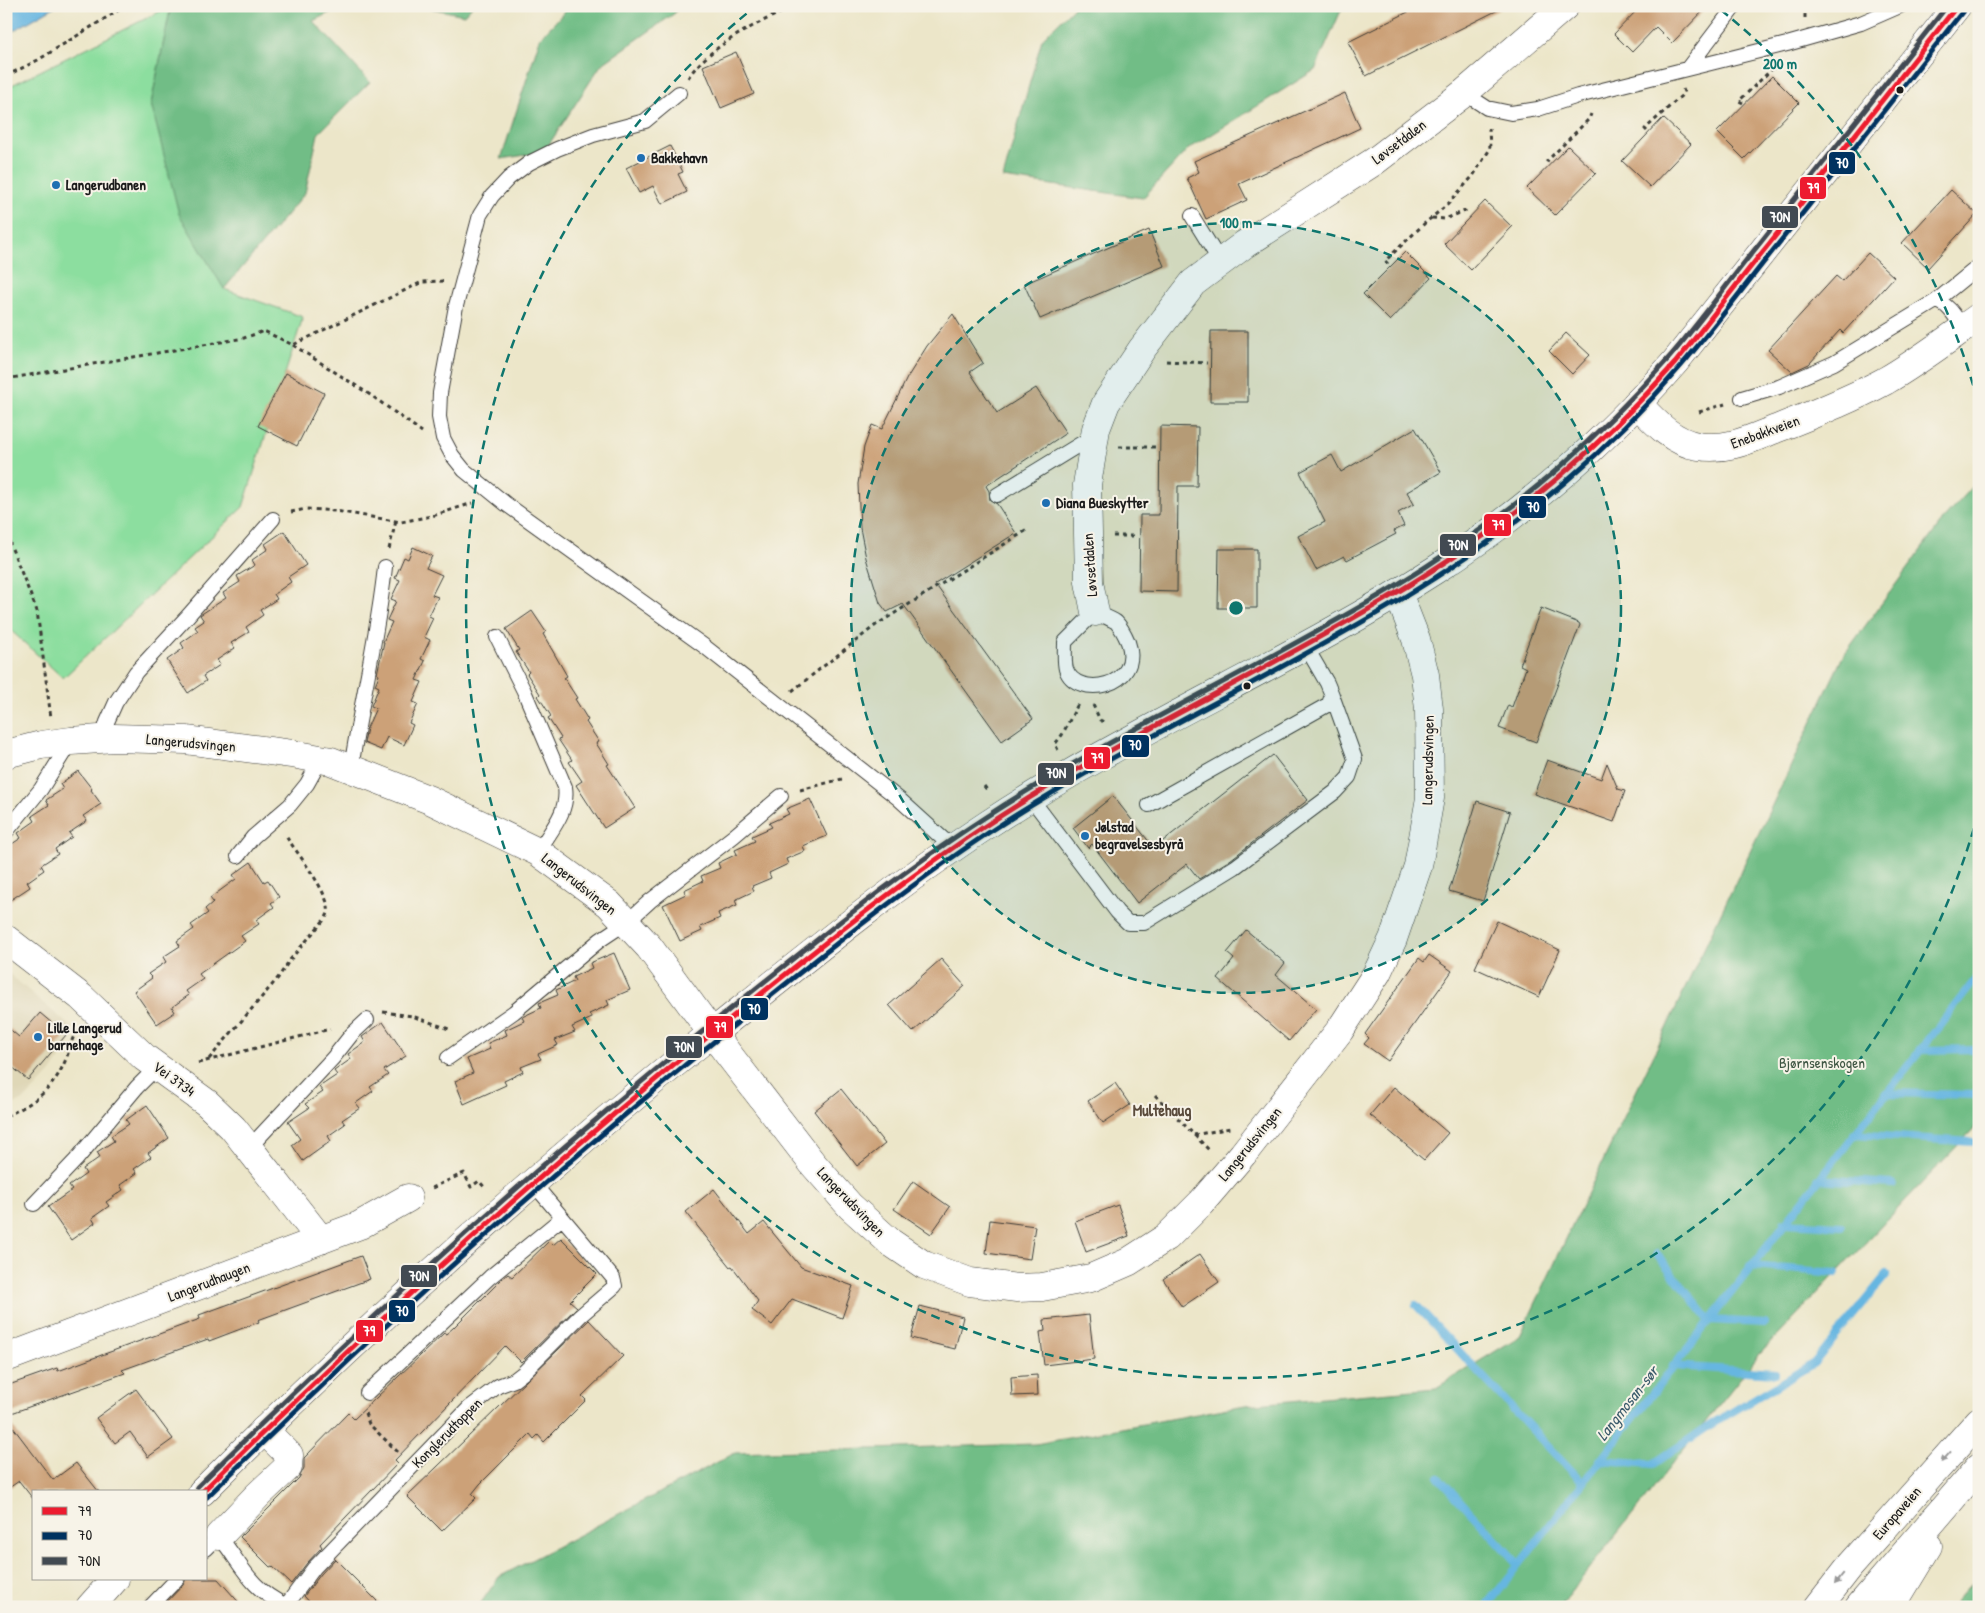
<svg xmlns="http://www.w3.org/2000/svg" width="1985" height="1613" font-family="'Patrick Hand',sans-serif">
	<style>
		.built { fill: #dfd7b7 }
		.green { fill: #8cde9f; stroke: #547d5e }
		.forest { fill: #71bd86; stroke: #466c51 }
		.water { fill: #66b6e1; stroke: #41697e }
		.lines { fill: none; stroke-linecap: round; stroke-linejoin: round }
		.stream { stroke: #66b6e1; stroke-width: 8 }
		.building { fill: #cca178 }
		.lane-casing { stroke: #3b3a36; stroke-width: 16 }
		.street-casing { stroke: #3b3a36; stroke-width: 29 }
		.secondary-casing { stroke: #3b3a36; stroke-width: 29 }
		.highway-casing { stroke: #3b3a36; stroke-width: 29 }
		.path { stroke: #3b3a36; stroke-width: 3; stroke-dasharray: 4 4; stroke-linecap: butt }
		.lane { stroke: #fff; stroke-width: 14 }
		.street { stroke: #fff; stroke-width: 28 }
		.secondary { stroke: #fff; stroke-width: 28 }
		.highway { stroke: #fff; stroke-width: 28 }
		.bus-1-casing { stroke: #f7f3e8; stroke-width: 9 }
		.bus-2-casing { stroke: #f7f3e8; stroke-width: 9 }
		.bus-3-casing { stroke: #f7f3e8; stroke-width: 9 }
		.bus-1 { stroke: #ed1b2f; stroke-width: 5 }
		.bus-2 { stroke: #003260; stroke-width: 5 }
		.bus-3 { stroke: #424a52; stroke-width: 5 }
		.oneway { fill: #999 }
		.ring { fill: none; stroke: #0f766e; stroke-width: 2.5; stroke-dasharray: 9 6 }
		.bus-dot { fill: #1c1c1c; stroke: #f7f3e8; stroke-width: 2 }
		.poi-dot { fill: #1f6fb2; stroke: #f7f3e8; stroke-width: 2 }
		.labels { text-anchor: middle; stroke-width: 4; stroke-linejoin: round; paint-order: stroke }
		.street-label { font-size: 15px; fill: #1c1c1c; stroke: #f7f3e8 }
		.poi-label { font-size: 15px; font-weight: bold; fill: #1c1c1c; stroke: #f7f3e8; text-anchor: start }
		.park-label { font-size: 15px; fill: #3e5643; stroke: #f7f3e8 }
		.neighbourhood-label { font-size: 16px; font-weight: bold; fill: #5a4b3c; stroke: #f7f3e8 }
		.water-label { font-size: 16px; font-style: italic; fill: #3a5a6b; stroke: #f7f3e8 }
		.centre { fill: #0f766e; stroke: #f7f3e8; stroke-width: 2.5 }
		.ring-label { font-size: 15px; text-anchor: middle; font-weight: bold; fill: #0f766e; stroke: #f7f3e8; stroke-width: 4; stroke-linejoin: round; paint-order: stroke }
		.line-badge { stroke: #f7f3e8; stroke-width: 2 }
		.badge-label { font-size: 14px; text-anchor: middle; font-weight: bold; fill: #fff }
	</style>
	<rect width="100%" height="100%" fill="#f7f3e8"/>
	<filter id="ink" filterUnits="userSpaceOnUse"><feTurbulence type="fractalNoise" baseFrequency=".02" numOctaves="2"/><feDisplacementMap in="SourceGraphic" scale="10" xChannelSelector="R" yChannelSelector="G"/><feConvolveMatrix kernelMatrix="1 2 1 2 8 2 1 2 1" color-interpolation-filters="sRGB"/></filter>
	<filter id="wash" filterUnits="userSpaceOnUse"><feTurbulence type="fractalNoise" baseFrequency=".0096" numOctaves="4" result="noise"/><feDisplacementMap in="SourceGraphic" scale="20" xChannelSelector="R" yChannelSelector="G"/><feGaussianBlur stdDeviation="1.12" result="paint"/><feColorMatrix in="noise" values="0 0 0 0 0 0 0 0 0 0 0 0 0 0 0 0 0 1.4 0 .05"/><feComposite in="paint" operator="in"/></filter>
	<g filter="url(#wash)">
		<rect width="100%" height="100%" fill="#ece6c9"/>
		<path class="built" d="M6,971L72,1028L68,1046L51,1072L26,1098L6,1109Z"/>
		<path class="green" d="M171,6L151,104L224,289L303,317L243,507L63,678L6,626V88Z"/>
		<path class="forest" d="M171,6H343L313,21L370,82L318,134L305,193L224,289L179,214L151,104Z
			M420,6H472L464,15Z
			M570,6H678L675,13L601,65L544,152L501,159L540,38Z
			M1075,6H1343L1315,70L1187,150L1143,198L1003,178L1042,39Z
			M1979,480V1123L1757,1357L1559,1607H478L499,1577L735,1453L1036,1444L1245,1405L1436,1388L1520,1336L1843,656L1946,516Z
			M1979,1576V1607H1951Z"/>
		<path class="water" d="M6,6H56L6,35Z"/>
		<g class="lines">
			<path class="stream" d="M1920,1050L1979,1049
				M1886,1093L1979,1095
				M1854,1134L1972,1142
				M1818,1179L1892,1184
				M1784,1223L1841,1226
				M1657,1254L1709,1320L1764,1323
				M1751,1266L1836,1273
				M1416,1305L1582,1483
				M1673,1366L1775,1373
				M1600,1460L1653,1464L1712,1424L1814,1363L1887,1274
				M1439,1478L1519,1565
				M1486,1607L1979,975"/>
		</g>
		<g id="blocks">
			<path class="building" d="M1420,6H1506L1366,76L1348,42Z
				M1634,6H1708L1672,43L1656,27L1632,52L1614,34L1638,9Z
				M736,52L754,94L721,108L703,66Z
				M1772,76L1799,103L1744,159L1717,132Z
				M1345,93L1360,128L1239,184L1247,200L1206,219L1187,178L1199,172L1194,161Z
				M1663,118L1691,144L1650,187L1622,161Z
				M670,146L683,172L678,174L687,192L662,204L653,186L639,193L626,168Z
				M1568,146L1596,173L1555,215L1527,188Z
				M1951,190L1977,214L1928,268L1902,243Z
				M1485,201L1512,227L1471,270L1444,244Z
				M1149,230L1164,266L1040,319L1024,284Z
				M1405,252L1431,278L1390,321L1363,294Z
				M1868,253L1894,277L1843,333L1840,330L1809,364L1792,372L1768,350L1836,276L1842,281Z
				M953,314L983,363L970,372L997,413L1036,388L1066,433L986,486L989,491L990,500L997,504L1016,533L935,584L1033,719L1002,741L903,604L887,612L880,603L866,558L860,528L858,484L864,447L872,425L882,429L907,378L927,346Z
				M1211,331H1248V402H1210Z
				M1566,333L1590,355L1572,374L1549,351Z
				M286,373L324,393L297,446L258,426Z
				M1160,426L1198,427L1197,486H1178L1177,592L1139,591L1140,515H1159Z
				M1415,428L1441,472L1407,492L1414,504L1398,513L1404,526L1394,531L1396,534L1347,560L1344,556L1316,570L1298,536L1325,522L1300,472L1332,455L1341,472Z
				M284,531L306,565L288,577L291,582L274,594L277,599L260,610L263,615L246,627L249,632L231,643L235,648L217,660L220,665L203,676L206,681L188,693L167,660L184,648L181,643L198,631L195,627L204,621L200,615L226,598L223,593L240,582L237,576L255,565L252,560L268,549L265,544Z
				M413,547L432,556L426,568L442,575L432,595L438,597L429,616L433,618L424,637L430,640L421,659L425,661L416,680L422,682L413,702L418,704L409,723L413,725L404,745L387,737L381,750L364,743L367,728L376,708L371,706L379,687L375,685L379,675L377,674L384,642H383L392,622L387,620L396,601L391,599L400,580L395,578L404,557L408,559Z
				M1219,549H1257V608H1218Z
				M1541,608L1579,623L1580,625L1536,742L1499,728L1508,705L1512,707L1526,668L1520,665Z
				M532,611L546,632L543,634L567,676L564,678L577,698L575,699L588,720L586,722L599,742L596,743L609,764L607,765L635,808L604,828L576,785L582,781L569,762L572,760L558,739L561,738L548,718L551,716L538,696L540,694L527,674L529,672L516,652L519,650L506,629Z
				M1273,755L1308,800L1230,860L1199,879L1187,864L1137,903L1092,844L1088,848L1073,828L1113,796L1154,848Z
				M1547,760L1601,779L1607,763L1618,789L1625,791L1614,822L1534,794Z
				M78,771L92,789L91,790L101,804L83,816L87,821L69,833L72,837L55,849L58,854L41,865L44,870L27,882L30,887L6,903V848L21,838L18,833L35,821L32,816L49,805L46,800L63,789L60,784Z
				M810,799L827,836L803,846L805,851L786,859L788,864L769,873L771,878L752,886L754,891L735,900L737,905L718,913L720,918L700,927L702,931L680,941L663,905L686,894L684,890L703,881L701,876L720,868L718,863L737,854L735,850L755,841L752,836L772,827L769,823L789,814L786,809Z
				M1477,801L1510,812L1483,901L1449,891Z
				M251,862L264,882L268,880L279,897L271,903L274,907L256,920L259,924L241,936L245,941L199,974L203,979L186,991L189,995L172,1007L175,1012L157,1024L134,991L152,978L148,974L166,962L163,957L180,946L177,941L194,929L191,925L208,913L205,909L213,902L210,898L236,879L233,875Z
				M1497,921L1560,950L1539,997L1475,968Z
				M1246,930L1285,963L1276,975L1316,1009L1289,1041L1218,979L1234,959L1227,953Z
				M614,953L630,990L607,1000L609,1005L589,1014L592,1018L572,1027L575,1032L555,1040L558,1045L538,1054L541,1059L521,1067L523,1072L504,1081L506,1085L464,1104L455,1081L473,1073L467,1059L490,1049L488,1043L507,1035L505,1030L524,1021L522,1017L541,1008L539,1003L558,995L556,990L575,981L573,977L592,968L590,963Z
				M1429,955L1452,971L1388,1061L1364,1044L1369,1038L1365,1034L1419,958L1424,962Z
				M941,959L965,986L913,1032L889,1005Z
				M40,1013L66,1035L28,1080L6,1062V1026L19,1037Z
				M383,1022L406,1056L384,1070L388,1075L370,1087L373,1091L356,1103L360,1108L342,1120L345,1124L328,1136L331,1141L303,1161L292,1145L300,1139L288,1122L309,1108L305,1104L323,1092L319,1087L337,1075L334,1071L351,1059L348,1054L365,1042L362,1037Z
				M1115,1083L1130,1105L1103,1123L1088,1101Z
				M1394,1087L1448,1133L1424,1160L1370,1115Z
				M841,1089L885,1144L857,1166L814,1111Z
				M147,1105L169,1138L148,1153L151,1157L134,1169L137,1173L120,1185L123,1190L106,1202L109,1206L92,1218L95,1223L71,1240L48,1207L72,1190L69,1186L86,1174L83,1169L100,1157L97,1152L114,1141L111,1136L129,1124L126,1120Z
				M913,1181L950,1207L931,1234L894,1209Z
				M714,1189L749,1234L764,1222L801,1267L853,1286L842,1318L792,1299L772,1325L752,1310L758,1301L732,1266L730,1267L686,1212Z
				M1118,1205L1129,1236L1086,1252L1075,1221Z
				M990,1220L1035,1226L1030,1259L986,1253Z
				M561,1238L597,1274L570,1301L577,1307L521,1362L505,1346L395,1460L398,1463L320,1544L322,1547L307,1563L291,1584L272,1566L270,1567L240,1537L299,1478L304,1468V1458L348,1413L354,1419L444,1333L446,1334L453,1328L503,1278L508,1274L512,1277L549,1241L553,1245Z
				M1200,1254L1219,1282L1182,1307L1163,1279Z
				M361,1256L370,1279L258,1320L259,1322L209,1341L208,1339L122,1370L125,1373L6,1415V1386L57,1368L58,1371L200,1319L199,1315Z
				M920,1306L963,1317L955,1349L911,1338Z
				M1089,1315L1094,1359L1044,1365L1040,1332L1045,1331L1044,1320Z
				M589,1320L623,1356L582,1396L586,1400L544,1442L538,1435L534,1439L530,1434L480,1484L472,1494L476,1498L442,1531L407,1496Z
				M1037,1375L1038,1395L1012,1396L1011,1377Z
				M136,1389L173,1439L148,1457L130,1432L115,1443L96,1418Z
				M6,1418L53,1480L76,1463L99,1492H34V1500L19,1481L6,1490Z
				M335,1559L383,1607H314L304,1596L321,1574Z
				M186,1579H218L243,1607H162L183,1585Z"/>
		</g>
	</g>
	<g filter="url(#ink)">
		<use href="#blocks" fill-opacity="0" stroke="#3b3a36" stroke-width="1"/>
		<g class="lines">
			<g class="lane-casing">
				<path id="lane" d="M1687,69L1735,6
					M679,93L645,121L593,135L557,149L529,163L509,178L492,196L480,215L456,306L440,393L439,417L443,438L452,455L464,470L506,504L704,646L899,799L953,848
					M1464,93L1487,108L1511,113L1538,109L1578,96L1787,44L1861,23L1900,6
					M1192,216L1221,263
					M1936,301C1949,304 1956,318 1963,328
					M1742,398L1779,387L1834,363L1936,301L1979,266
					M997,495L1095,435
					M1095,612C1101,615 1110,618 1116,622C1121,627 1125,635 1128,642C1144,687 1076,700 1066,669C1064,662 1065,650 1065,642Z
					M497,637L524,691L565,787C569,812 550,831 538,852
					M102,739L107,722L116,702L136,672L186,618L273,519
					M351,769C361,701 378,635 385,567
					M1030,797L1117,912L1128,923H1144L1235,867L1335,792L1349,777L1355,759L1332,695
					M1149,805L1329,704L1332,695L1327,683L1305,645
					M6,832L41,789L71,741
					M238,856L253,837L290,805L307,784L321,759
					M448,1058L514,1012L600,940L627,922L650,901L734,836L781,796
					M249,1148L333,1058L352,1034L367,1020
					M34,1204L76,1160L137,1087L157,1067
					M367,1393L490,1277L562,1218
					M206,1549L219,1536C242,1565 250,1589 285,1605
					M150,1607L177,1579
					M285,1607L314,1568L469,1408L498,1386L514,1380L523,1373L580,1316L615,1286L613,1278L533,1183"/>
			</g>
			<g class="street-casing">
				<path id="street" d="M1637,403C1654,421 1672,442 1698,446C1730,451 1752,438 1781,427C1816,413 1852,399 1885,381C1918,362 1948,339 1979,317
					M1095,612L1089,582L1087,485L1096,429L1106,403L1142,349L1193,283L1245,244L1375,161L1464,93L1565,6
					M6,754L41,745L71,741L114,738L186,740L292,754L331,761L430,800L538,852L609,904L649,947L712,1033L813,1164L850,1206L890,1242L924,1265L970,1282L1017,1288L1042,1287L1091,1278L1128,1262L1167,1237L1201,1203L1243,1154L1340,1030L1377,973L1393,939L1418,866L1430,798L1429,709L1425,675L1416,639L1398,593
					M6,939L81,997L145,1058L207,1103L233,1128L321,1240
					M6,1358L360,1225L408,1198
					M219,1536L258,1495L288,1467L289,1455L264,1430"/>
			</g>
			<g class="secondary-casing">
				<path id="secondary" d="M202,1492C363,1330 533,1177 711,1034C801,962 890,889 987,825C1130,730 1290,663 1435,570C1524,513 1605,442 1675,362L1957,6
					M90,1607L115,1579"/>
			</g>
			<g class="highway-casing">
				<path id="highway" d="M1818,1607L1850,1566L1979,1421
					M1859,1607L1979,1467
					M1891,1607L1928,1546"/>
			</g>
			<path class="path" d="M1805,18V6
				M6,76L38,60L125,6
				M688,78C708,46 762,20 796,6
				M1743,103L1739,101L1773,68
				M1647,131L1645,129L1681,96L1684,92L1683,89
				M1549,162L1547,161L1589,119L1591,114
				M1432,218L1445,219L1465,211L1468,214
				M1388,264L1385,261L1425,223L1447,205L1473,176L1490,149L1489,128
				M293,345L372,396L422,432
				M1166,361L1207,363
				M6,379L244,338L264,331L293,345L422,282L443,281
				M1699,412L1725,404
				M1119,447H1155
				M291,512L306,509L336,511L401,522L432,516L473,503
				M6,534L37,611L51,718
				M1113,536H1135
				M389,549L396,521
				M792,691L876,625L1027,530
				M1093,705L1100,720L1106,723
				M1058,750L1055,744L1062,735L1078,704
				M984,786L987,790
				M800,790L842,779
				M383,1012L412,1016L452,1030
				M209,1059L278,978L289,961L324,920C326,918 327,916 328,913C332,896 295,850 285,835
				M198,1063L330,1029
				M1155,1095L1211,1152
				M6,1116C36,1102 53,1090 66,1059C70,1049 71,1038 78,1030
				M1194,1135L1230,1128
				M432,1188L464,1173L471,1187L479,1181L486,1189
				M365,1413L369,1424L399,1453"/>
			<use href="#lane" class="lane"/>
			<use href="#street" class="street"/>
			<use href="#secondary" class="secondary"/>
			<use href="#highway" class="highway"/>
			<g class="bus-1-casing">
				<path id="bus-1" d="M202,1492C371,1325 546,1166 731,1018C813,952 895,886 982,828C1170,703 1386,625 1559,477C1600,442 1639,404 1675,363C1707,324 1737,283 1769,244C1831,165 1894,85 1957,6"/>
			</g>
			<g class="bus-2-casing">
				<path id="bus-2" d="M207,1497C376,1330 552,1171 737,1023C819,957 901,891 988,833C1176,709 1393,630 1565,482C1606,447 1645,408 1680,367C1713,329 1743,288 1775,248C1837,169 1900,90 1963,11"/>
			</g>
			<g class="bus-3-casing">
				<path id="bus-3" d="M197,1487C365,1320 540,1162 724,1014C809,946 893,877 984,818C1172,695 1388,617 1559,468C1596,435 1632,399 1666,361C1699,324 1728,282 1760,243C1822,164 1885,85 1947,6"/>
			</g>
			<use href="#bus-1" class="bus-1"/>
			<use href="#bus-2" class="bus-2"/>
			<use href="#bus-3" class="bus-3"/>
		</g>
		<defs><path id="oneway-solid" d="M-6-.8H1V-3.2L6.5 0L1 3.2V.8H-6Z" transform="scale(1.25)"/></defs>
		<g class="oneway">
			<use href="#oneway-solid" transform="translate(1946 1457) rotate(132)"/>
			<use href="#oneway-solid" transform="translate(1839 1579) rotate(129)"/>
		</g>
	</g>
	<circle cx="1236" cy="608" r="385" fill="#0f766e" fill-opacity=".12"/>
	<g class="ring">
		<circle cx="1236" cy="608" r="385"/>
		<path d="M1978 814A770 770 0 1 1 751 10M1721 10A770 770 0 0 1 1978 402"/>
	</g>
	<g class="bus-dot">
		<circle cx="1900" cy="90" r="4.5"/>
		<circle cx="1247" cy="686" r="4.5"/>
	</g>
	<g class="poi-dot">
		<circle cx="641" cy="158" r="5"/>
		<circle cx="56" cy="185" r="5"/>
		<circle cx="1046" cy="503" r="5"/>
		<circle cx="1085" cy="836" r="5"/>
		<circle cx="38" cy="1037" r="5"/>
	</g>
	<g class="labels">
		<g class="street-label">
			<text transform="translate(1399 142) rotate(-37)" y="5">Løvsetdalen</text>
			<text transform="translate(1765 432) rotate(-20)" y="5">Enebakkveien</text>
			<text transform="translate(1090 565) rotate(-94)" y="5">Løvsetdalen</text>
			<text transform="translate(191 743) rotate(5)" y="5">Langerudsvingen</text>
			<text transform="translate(1428 760) rotate(-89)" y="5">Langerudsvingen</text>
			<text transform="translate(579 884) rotate(38)" y="5">Langerudsvingen</text>
			<text transform="translate(174 1079) rotate(36)" y="5">Vei 3734</text>
			<text transform="translate(1250 1144) rotate(-51)" y="5">Langerudsvingen</text>
			<text transform="translate(851 1202) rotate(46)" y="5">Langerudsvingen</text>
			<text transform="translate(209 1282) rotate(-21)" y="5">Langerudhaugen</text>
			<text transform="translate(447 1433) rotate(-45)" y="5">Konglerudtoppen</text>
			<text transform="translate(1897 1513) rotate(-49)" y="5">Europaveien</text>
		</g>
		<g class="poi-label">
			<text x="651" y="163">Bakkehavn</text>
			<text x="66" y="190">Langerudbanen</text>
			<text x="1056" y="508">Diana Bueskytter</text>
			<text x="1095" y="832">Jølstad<tspan x="1095" dy="17">begravelsesbyrå</tspan></text>
			<text x="48" y="1033">Lille Langerud<tspan x="48" dy="17">barnehage</tspan></text>
		</g>
		<g class="park-label">
			<text x="1822" y="1068">Bjørnsenskogen</text>
		</g>
		<g class="neighbourhood-label">
			<text x="1162" y="1116">Multehaug</text>
		</g>
		<g class="water-label">
			<text transform="translate(1627 1403) rotate(-52)" y="6">Langmosan-sør</text>
		</g>
	</g>
	<circle cx="1236" cy="608" r="8" class="centre"/>
	<g class="ring-label">
		<text x="1780" y="69">200 m</text>
		<text x="1236" y="228">100 m</text>
	</g>
	<g class="line-badge">
		<rect x="1828" y="151" width="28" height="24" rx="5" fill="#003260"/>
		<rect x="1799" y="176" width="28" height="24" rx="5" fill="#ed1b2f"/>
		<rect x="1761" y="205" width="38" height="24" rx="5" fill="#424a52"/>
		<rect x="1518" y="495" width="29" height="24" rx="5" fill="#003260"/>
		<rect x="1483" y="513" width="29" height="24" rx="5" fill="#ed1b2f"/>
		<rect x="1439" y="533" width="38" height="24" rx="5" fill="#424a52"/>
		<rect x="1121" y="734" width="29" height="24" rx="5" fill="#003260"/>
		<rect x="1083" y="746" width="28" height="24" rx="5" fill="#ed1b2f"/>
		<rect x="1037" y="762" width="38" height="24" rx="5" fill="#424a52"/>
		<rect x="740" y="997" width="29" height="24" rx="5" fill="#003260"/>
		<rect x="705" y="1015" width="29" height="24" rx="5" fill="#ed1b2f"/>
		<rect x="665" y="1035" width="38" height="24" rx="5" fill="#424a52"/>
		<rect x="400" y="1264" width="38" height="24" rx="5" fill="#424a52"/>
		<rect x="388" y="1299" width="28" height="24" rx="5" fill="#003260"/>
		<rect x="355" y="1319" width="29" height="24" rx="5" fill="#ed1b2f"/>
	</g>
	<g class="badge-label">
		<text x="1842" y="168">70</text>
		<text x="1813" y="193">79</text>
		<text x="1780" y="222">70N</text>
		<text x="1533" y="512">70</text>
		<text x="1498" y="530">79</text>
		<text x="1458" y="550">70N</text>
		<text x="1135" y="750">70</text>
		<text x="1097" y="763">79</text>
		<text x="1056" y="778">70N</text>
		<text x="754" y="1014">70</text>
		<text x="720" y="1032">79</text>
		<text x="684" y="1052">70N</text>
		<text x="419" y="1281">70N</text>
		<text x="402" y="1316">70</text>
		<text x="369" y="1336">79</text>
	</g>
	<rect width="1985" height="1613" fill="none" stroke="#f7f3e8" stroke-width="25"/>
	<rect x="32" y="1490" width="175" height="90" fill="#f7f3e8" stroke="#9f9d96"/>
	<rect x="42" y="1507" width="25" height="8" fill="#ed1b2f" stroke="#9f9d96"/>
	<text x="78" y="1516" font-size="15" fill="#1c1c1c">79</text>
	<rect x="42" y="1532" width="25" height="8" fill="#003260" stroke="#9f9d96"/>
	<text x="78" y="1540" font-size="15" fill="#1c1c1c">70</text>
	<rect x="42" y="1557" width="25" height="8" fill="#424a52" stroke="#9f9d96"/>
	<text x="78" y="1566" font-size="15" fill="#1c1c1c">70N</text>
</svg>
